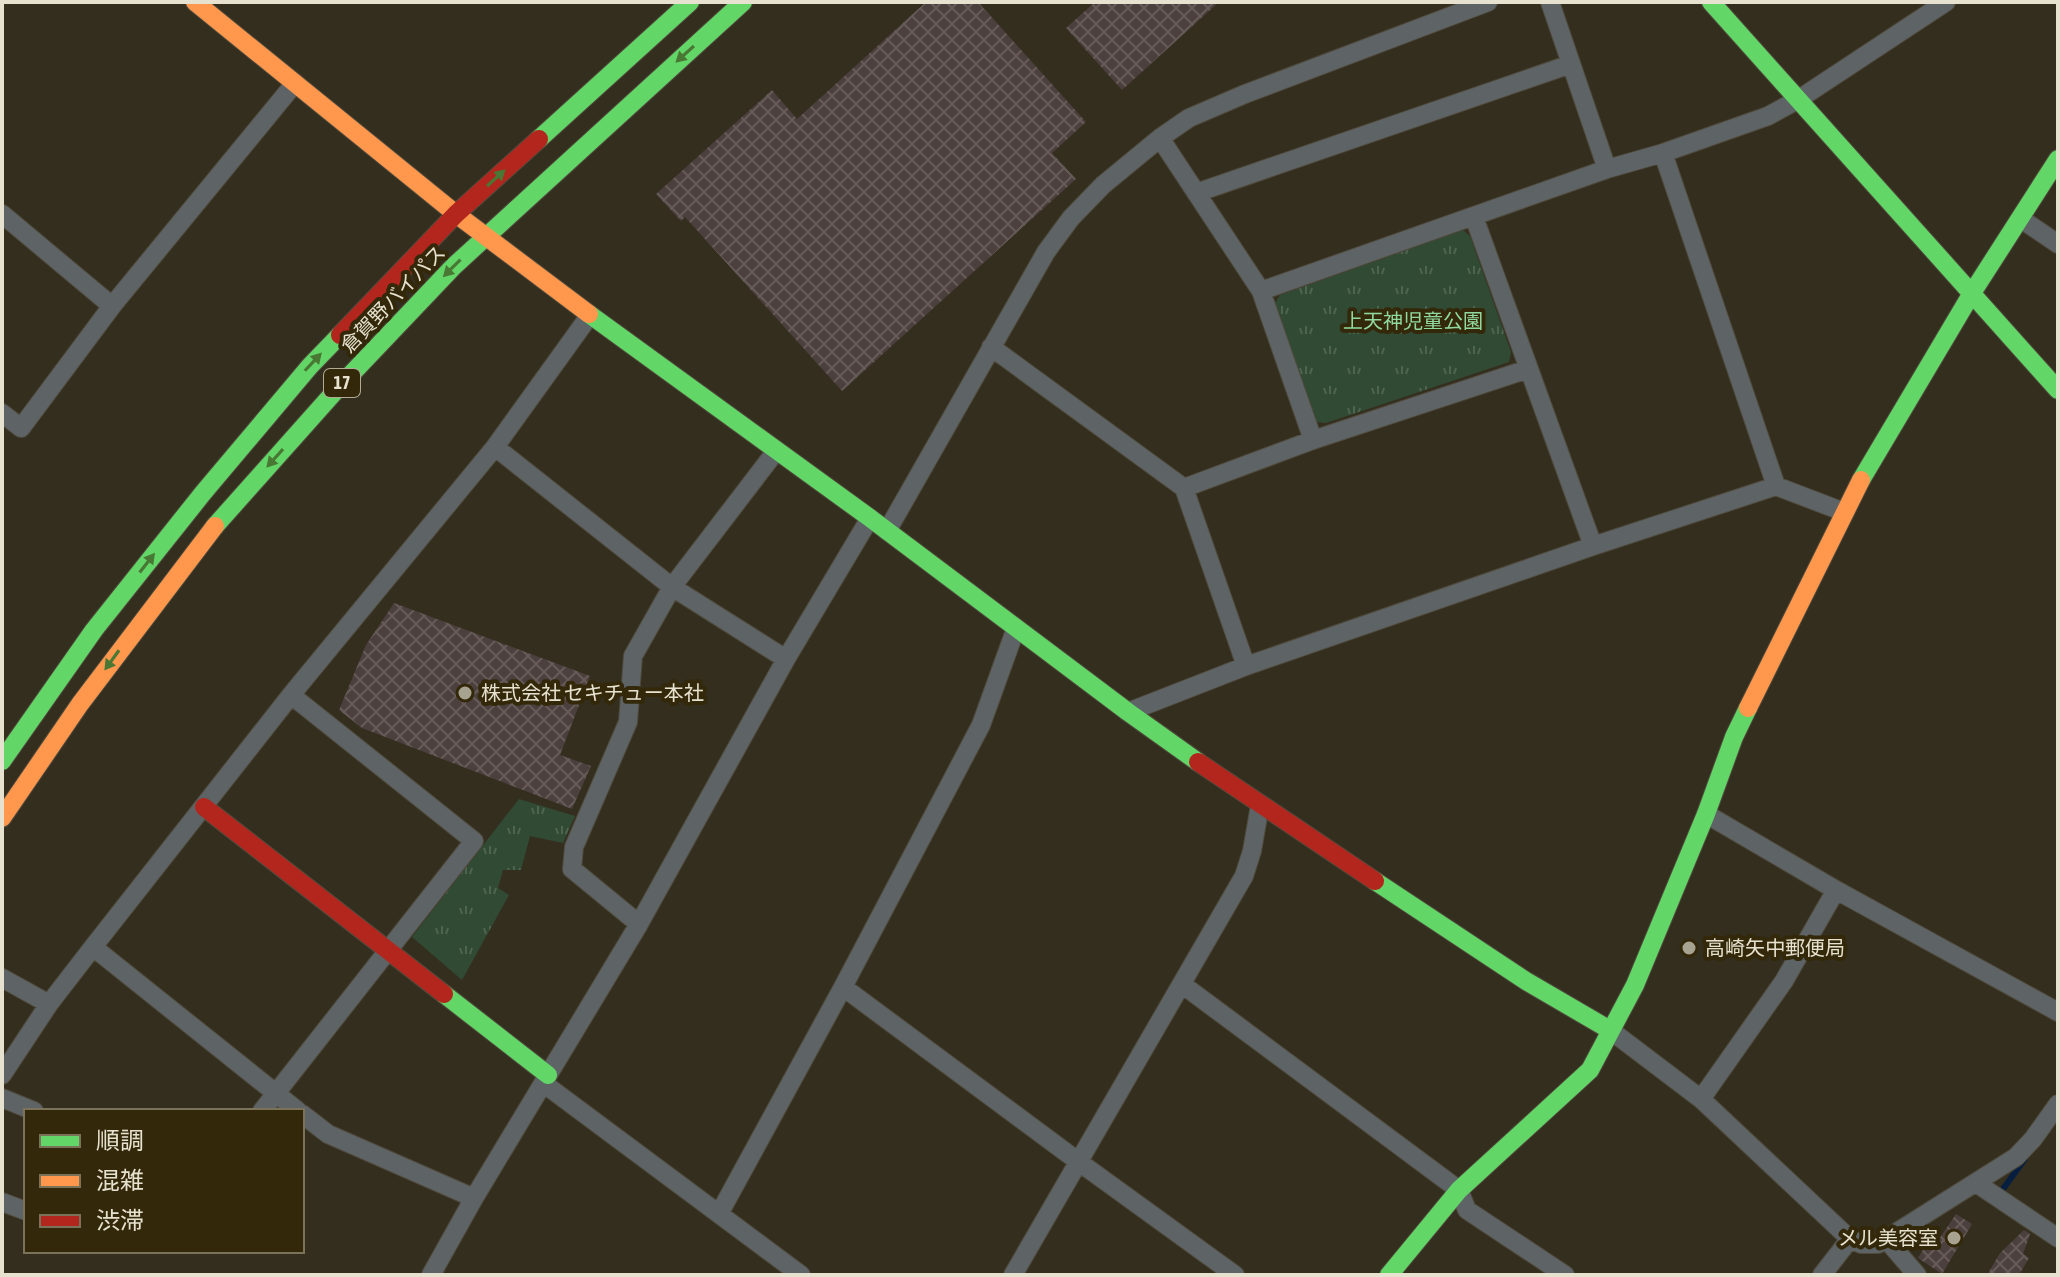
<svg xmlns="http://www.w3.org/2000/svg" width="2060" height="1277" font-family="'Asap Condensed','Noto Sans JP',sans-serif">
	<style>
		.grass { fill: url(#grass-tufts) }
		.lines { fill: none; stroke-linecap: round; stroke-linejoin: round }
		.stream { stroke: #061f41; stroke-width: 6 }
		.building { fill: url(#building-cross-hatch) }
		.street-casing { stroke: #4f4a3c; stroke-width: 20 }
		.fast-casing { stroke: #4f4a3c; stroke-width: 20 }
		.slow-casing { stroke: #4f4a3c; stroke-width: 20 }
		.jam-casing { stroke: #4f4a3c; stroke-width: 20 }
		.street { stroke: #5e6366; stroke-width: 18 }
		.fast { stroke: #63d668; stroke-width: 18 }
		.slow { stroke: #ff974d; stroke-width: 18 }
		.jam { stroke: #b3261e; stroke-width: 18 }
		.oneway { fill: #497734 }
		.poi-dot { fill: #a8a291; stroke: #33290a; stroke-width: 3 }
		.labels { text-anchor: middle; stroke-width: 8; stroke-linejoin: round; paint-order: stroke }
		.shield { fill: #33290a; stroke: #b1aa94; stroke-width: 2 }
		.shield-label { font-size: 18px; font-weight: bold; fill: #e7e1cf }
		.street-label { font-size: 20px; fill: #e7e1cf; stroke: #33290a }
		.park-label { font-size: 20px; fill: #90d99d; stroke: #33290a }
		.poi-label { font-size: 20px; fill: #e7e1cf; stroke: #33290a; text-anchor: start }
	</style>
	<defs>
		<pattern id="grass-tufts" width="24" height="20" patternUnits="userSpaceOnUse" patternTransform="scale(2)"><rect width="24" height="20" fill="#314a34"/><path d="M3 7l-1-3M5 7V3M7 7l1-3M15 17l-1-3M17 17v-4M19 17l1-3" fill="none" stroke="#4f6450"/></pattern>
		<pattern id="building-cross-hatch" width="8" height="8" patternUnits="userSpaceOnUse" patternTransform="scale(2)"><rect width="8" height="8" fill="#4c403e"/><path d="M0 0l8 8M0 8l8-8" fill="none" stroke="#665b59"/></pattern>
	</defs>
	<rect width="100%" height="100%" fill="#342e1e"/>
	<path class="grass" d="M1463,230L1470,236L1511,352L1509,362L1326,423L1317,422L1275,303L1280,295Z
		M519,799L575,816L563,843L530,836L521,870H503L498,888L509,895L462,980L412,937Z"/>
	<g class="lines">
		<path class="stream" d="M2003,1189L2025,1159"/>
	</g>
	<path class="building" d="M926,2H978L1086,122L1052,153L1076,179L842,391L685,217L681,221L656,194L772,90L797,119Z
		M1095,2H1219L1122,90L1066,28Z
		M394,603L590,676L560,755L591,766L572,809L362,728L339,710L366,645Z
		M1956,1214L1972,1224L1942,1274L1918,1258L1932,1235L1939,1239Z
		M2024,1230L2030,1234L2023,1254L2029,1258L2019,1275H1987L2000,1253Z"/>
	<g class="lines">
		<g class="street-casing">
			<path id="street" d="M1550,2L1607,169
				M1160,138L1261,291L1313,440
				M1663,153L1776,486
				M1196,193L1571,64
				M2,214L112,306L21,428L2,413
				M1474,217L1593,546
				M2021,219L2058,244
				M1261,291L1607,169L1663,153L1768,116L1799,99L1946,2
				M112,306L295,83
				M991,347L1184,488L1246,666
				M495,447L672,587L786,659
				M1184,488L1313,440L1528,369
				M887,531L1046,252L1071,218L1103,185L1160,138L1189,118L1245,94L1488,2
				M1128,712L1246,666L1593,546L1776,486L1844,512
				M1706,814L1836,890L2058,1012
				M639,924L572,869L574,847L628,722L633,656L672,587L776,451
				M93,947L298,1111
				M2,978L49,1004
				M1183,985L1459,1190L1467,1210L1565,1275
				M843,987L1079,1162L1235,1275
				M1610,1030L1701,1099L1850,1239L1861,1244H1878L2016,1157L2033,1139L2058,1104
				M2,1075L49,1004L93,947L291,695L495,447L590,315
				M543,1083L801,1275
				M2,1098L34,1111
				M1701,1099L1784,981L1836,890
				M262,1111L474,841L291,695
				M302,1114L328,1134L474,1198
				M1976,1183L2058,1238
				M2,1202L26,1211
				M719,1214L843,987L981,725L1016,628
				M1886,1239L1917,1275
				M431,1275L474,1198L639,924L786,659L870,518
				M1013,1275L1244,876L1252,851L1260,805
				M1822,1275L1850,1239"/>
		</g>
		<g class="fast-casing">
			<path id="fast" d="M1711,2L2058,390
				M539,139L690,2
				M589,314L870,518L1128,712L1198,762
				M1861,480L1972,293L2058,159
				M215,526L338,388L454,266L743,2
				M2,761L94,630L203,493L310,366L340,335
				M1375,881L1526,981L1610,1030
				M444,994L548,1075
				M1389,1275L1459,1190L1590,1070L1635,985L1706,814L1734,737L1748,708"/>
		</g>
		<g class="slow-casing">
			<path id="slow" d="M195,2L456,214L589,314
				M1748,708L1861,480
				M2,818L80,704L215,526"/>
		</g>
		<g class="jam-casing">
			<path id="jam" d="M340,335L456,214L539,139
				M1198,762L1375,881
				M204,807L444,994"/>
		</g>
		<use href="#street" class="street"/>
		<use href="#fast" class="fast"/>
		<use href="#slow" class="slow"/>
		<use href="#jam" class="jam"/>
	</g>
	<defs><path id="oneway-solid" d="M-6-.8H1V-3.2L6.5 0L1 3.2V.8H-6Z" transform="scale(2)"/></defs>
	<g class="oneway">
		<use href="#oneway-solid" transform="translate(685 54) rotate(138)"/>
		<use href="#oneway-solid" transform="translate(496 178) rotate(-42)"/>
		<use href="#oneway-solid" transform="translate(452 268) rotate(135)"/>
		<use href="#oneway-solid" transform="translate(313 362) rotate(-47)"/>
		<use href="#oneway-solid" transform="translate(275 458) rotate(132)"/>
		<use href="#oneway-solid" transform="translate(147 563) rotate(-52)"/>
		<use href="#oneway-solid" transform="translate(112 660) rotate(126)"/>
	</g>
	<g class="poi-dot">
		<circle cx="465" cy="693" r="8"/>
		<circle cx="1689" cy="948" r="8"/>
		<circle cx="1954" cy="1238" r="8"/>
	</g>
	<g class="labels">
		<rect class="shield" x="324" y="369" width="36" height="28" rx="6"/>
		<g class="shield-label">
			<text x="342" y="389">17</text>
		</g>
		<g class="street-label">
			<text transform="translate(393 299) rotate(-46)" y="7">倉賀野バイパス</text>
		</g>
		<g class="park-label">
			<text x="1413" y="328">上天神児童公園</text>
		</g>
		<g class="poi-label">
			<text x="481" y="700">株式会社 セキチュー本社</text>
			<text x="1705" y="955">高崎矢中郵便局</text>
			<text x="1938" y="1245" text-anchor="end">メル美容室</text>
		</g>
	</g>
	<rect width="2060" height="1277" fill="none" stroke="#e7e1cf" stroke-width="8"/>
	<rect x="24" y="1109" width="280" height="144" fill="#33290a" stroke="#7b7359" stroke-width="2"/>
	<rect x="40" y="1135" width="40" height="12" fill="#63d668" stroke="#7b7359" stroke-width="2"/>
	<text x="96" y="1149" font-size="24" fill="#e7e1cf">順調</text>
	<rect x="40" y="1175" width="40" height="12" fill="#ff974d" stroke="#7b7359" stroke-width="2"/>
	<text x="96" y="1189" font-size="24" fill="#e7e1cf">混雑</text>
	<rect x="40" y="1215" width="40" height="12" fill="#b3261e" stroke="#7b7359" stroke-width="2"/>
	<text x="96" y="1229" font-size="24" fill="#e7e1cf">渋滞</text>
</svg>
